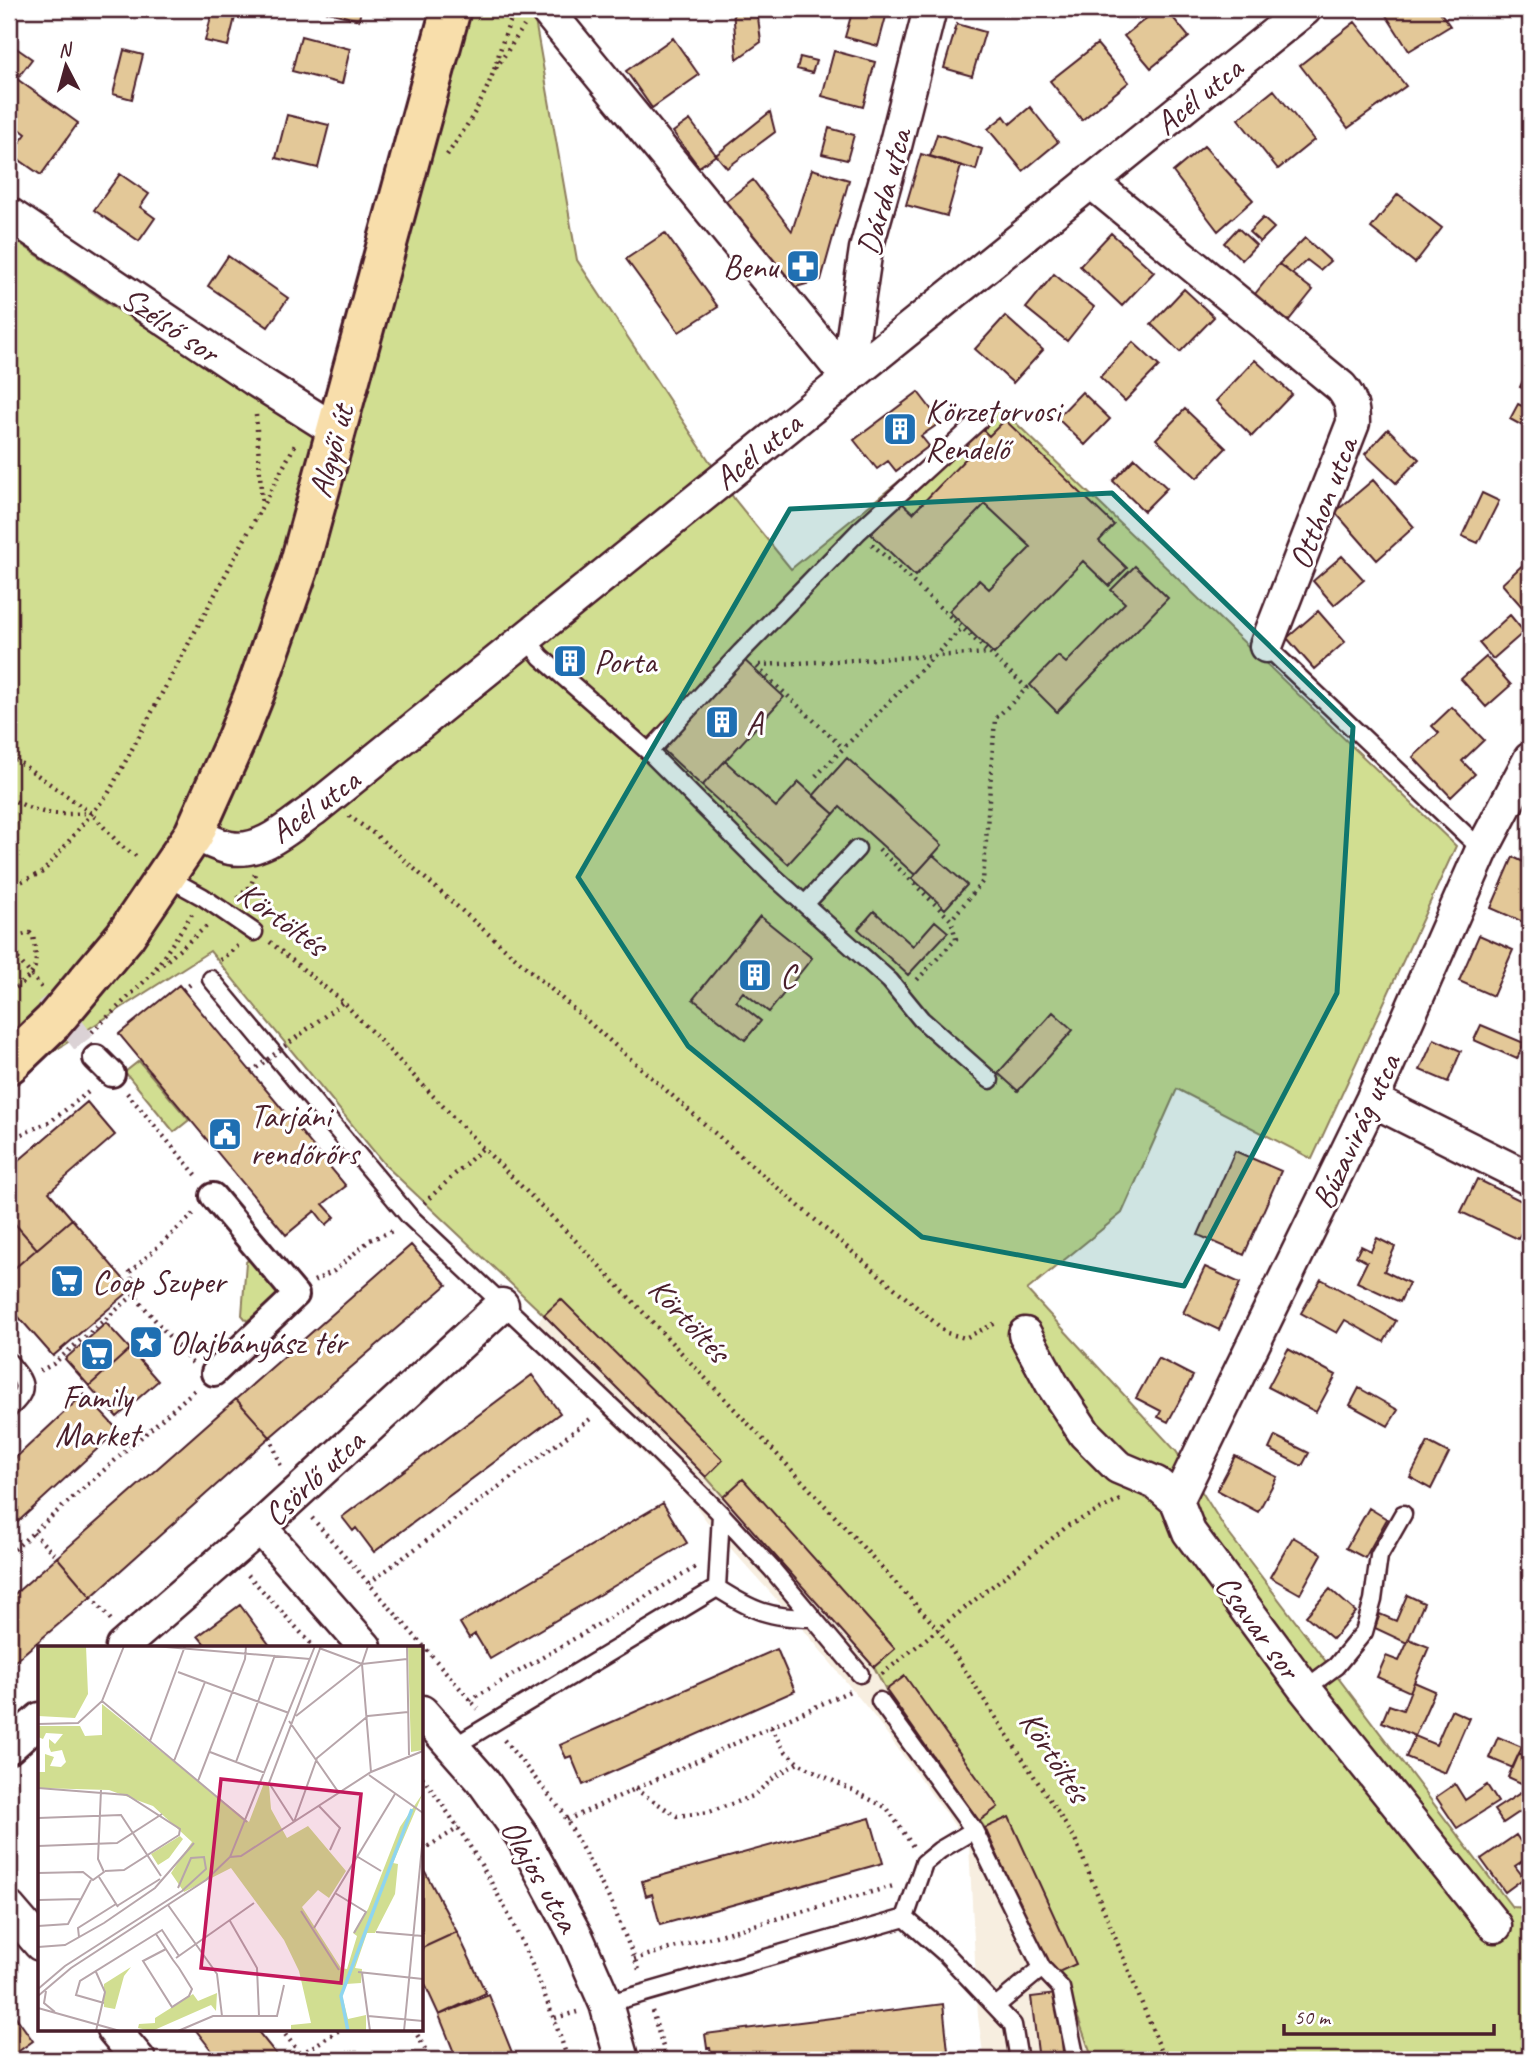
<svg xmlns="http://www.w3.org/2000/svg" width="1539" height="2069" font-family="Caveat,sans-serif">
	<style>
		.built { fill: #f7eee0 }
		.green { fill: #d1de91; stroke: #8e7e5e; stroke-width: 2 }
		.building { fill: #e3c898; stroke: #4a1f2b; stroke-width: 2 }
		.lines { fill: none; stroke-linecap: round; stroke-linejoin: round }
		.pedestrian-tunnel { stroke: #dbd2d5; stroke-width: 24; stroke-dasharray: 24 12; stroke-linecap: butt }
		.service-casing { stroke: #4a1f2b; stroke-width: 21 }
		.pedestrian-casing { stroke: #4a1f2b; stroke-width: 30 }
		.minor-casing { stroke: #4a1f2b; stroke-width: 37 }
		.primary-casing { stroke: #4a1f2b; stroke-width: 44 }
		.path { stroke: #4a1f2b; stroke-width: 4.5; stroke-dasharray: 2 5; stroke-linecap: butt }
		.service { stroke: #fff; stroke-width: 16 }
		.pedestrian { stroke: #fff; stroke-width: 24 }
		.minor { stroke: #fff; stroke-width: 32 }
		.primary { stroke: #f8deab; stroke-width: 38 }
		.path-bridge { stroke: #4a1f2b; stroke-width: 4.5; stroke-dasharray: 2 5; stroke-linecap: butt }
		.marked { fill: #0f766e; fill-opacity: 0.2; stroke: #0f766e; stroke-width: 5; stroke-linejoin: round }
		.labels { text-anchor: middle; stroke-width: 6; stroke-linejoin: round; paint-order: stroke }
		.street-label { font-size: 33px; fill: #4a1f2b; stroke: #fff }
		.poi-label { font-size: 33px; fill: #4a1f2b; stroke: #fff; text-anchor: start }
		.inset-river { fill: none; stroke: #8ed5f0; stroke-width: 3.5 }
		.inset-road { fill: none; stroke: #b7a5aa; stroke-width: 2 }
		.view { fill: #c2185b; fill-opacity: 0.15; stroke: #c2185b; stroke-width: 3.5 }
		.inset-edge { fill: none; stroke: #4a1f2b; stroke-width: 3.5 }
	</style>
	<rect width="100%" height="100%" fill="#fff"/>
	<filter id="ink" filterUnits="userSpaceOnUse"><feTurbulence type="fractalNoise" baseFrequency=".0143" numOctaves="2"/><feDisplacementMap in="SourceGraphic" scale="14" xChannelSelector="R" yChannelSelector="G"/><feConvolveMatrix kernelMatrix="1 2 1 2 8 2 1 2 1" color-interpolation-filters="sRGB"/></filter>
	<g filter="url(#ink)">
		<path class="built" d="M544,1315L706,1477L874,1667L886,1690L985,1828L1066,1984L1093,2060H984L978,2017L969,1845L873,1715L803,1629L708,1523L692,1501L524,1337Z"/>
		<path class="green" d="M471,9H533L577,260L735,500L791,569L995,403L1456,846L1312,1159L1177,1089L1122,1213L1027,1290L1176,1451L1226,1530L1512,1907L1530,1908V2060H1093L1066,1984L1052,1975L985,1828L886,1690L874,1667L706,1477L544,1315L385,1165L210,951L9,1080V236L116,309L247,389L355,433Z
			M139,1061L189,1120L174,1132L125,1072Z
			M252,1257L282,1293L247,1321L242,1315L246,1262Z"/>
		<path class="building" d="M213,9H237L228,46L205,41Z
			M317,9H361L359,20Z
			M733,9H757L761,42L737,59Z
			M853,9H888L878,46L845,37Z
			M1158,9H1166L1189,37L1151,68L1124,36Z
			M1382,9H1438L1450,26L1409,51Z
			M1355,22L1406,86L1348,128L1300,65Z
			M957,24L985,32L972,76L944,68Z
			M301,36L350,49L342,84L292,71Z
			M673,38L699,75L652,108L626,71Z
			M9,43L32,59L17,79L78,123L41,175L11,154L26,134L9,121Z
			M1097,44L1129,82L1082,120L1050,81Z
			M124,50L143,55L132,99L113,94Z
			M834,51L875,62L863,107L822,96Z
			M800,57L816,61L812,73L797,69Z
			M1274,90L1314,140L1278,169L1238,119Z
			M1030,107L1058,142L1023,171L988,129L1004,116L1010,124Z
			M770,112L775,132L727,168L716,155Z
			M287,115L329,125L318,168L276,158Z
			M690,120L716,155L699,167L673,132Z
			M829,128L854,135L847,160L822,154Z
			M937,134L982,149L976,170L930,156Z
			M1204,146L1253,200L1218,231L1173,172Z
			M921,154L961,166L947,216L906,205Z
			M812,169L849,180L821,280L792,288L725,202L753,180L792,231Z
			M120,174L149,194L140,207L155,218L139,241L94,210Z
			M1398,194L1442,228L1415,263L1371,228Z
			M1263,218L1274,228L1260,242L1249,232Z
			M1238,228L1256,245L1242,260L1224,243Z
			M665,233L718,307L679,332L626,259Z
			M1111,233L1154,272L1122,306L1080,266Z
			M1305,238L1330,261L1320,270L1307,260L1292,274L1279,264Z
			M228,256L288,298L268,327L208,286Z
			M1279,264L1313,290L1285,325L1251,299Z
			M1054,274L1094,307L1067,341L1026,308Z
			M1184,289L1214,317L1180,352L1151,324Z
			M1005,316L1043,350L1013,383L975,349Z
			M1133,342L1159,366L1125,401L1100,377Z
			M1255,360L1292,394L1252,436L1216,401Z
			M1530,365V392L1520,387Z
			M918,392L941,422L921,436L929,446L896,471L888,461L877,469L854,440Z
			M1082,392L1110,419L1085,445L1057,418Z
			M1518,404L1530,410V430L1510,419Z
			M1185,409L1226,448L1197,478L1156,439Z
			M1005,420L1114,525L1099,541L1127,568L1109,586L1083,561L994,654L949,611L979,580L989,589L1031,547L985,504L915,576L871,534L902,503L913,513L971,453L963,446L981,428L989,436Z
			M1388,429L1419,459L1396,483L1365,454Z
			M1135,458L1167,488L1144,511L1113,481Z
			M1373,480L1414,527L1377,560L1335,512Z
			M1482,493L1499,501L1478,543L1462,536Z
			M1530,538V552L1523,544Z
			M1342,556L1364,580L1334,605L1313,581Z
			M1528,560L1530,562V616L1502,584Z
			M1135,566L1168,598L1057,712L1030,685L1058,656L1066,663L1125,603L1111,590Z
			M1318,611L1345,642L1314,669L1287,638Z
			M1510,615L1524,632L1493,659L1479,643Z
			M574,649L582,661L566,673L557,661Z
			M741,657L784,697L702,786L659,746Z
			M1486,657L1511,685L1486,707L1461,679Z
			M1452,707L1484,740L1462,761L1475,774L1451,797L1413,757L1439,733L1432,726Z
			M847,758L942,845L915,875L840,807L834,814L813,796Z
			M725,761L776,807L799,782L834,814L788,864L702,786Z
			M933,855L967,885L945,909L912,878Z
			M1513,857L1530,865V925L1491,908Z
			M874,911L913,946L935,921L948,932L908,975L858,929Z
			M760,916L812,958L769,1012L743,992L736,1001L761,1021L745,1040L693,999Z
			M1479,935L1513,950L1493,996L1459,981Z
			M179,985L346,1186L323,1204L335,1217L326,1225L315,1211L286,1235L119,1034Z
			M1053,1012L1073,1030L1018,1091L998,1073Z
			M1481,1025L1524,1043L1517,1059L1474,1040Z
			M1434,1039L1461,1051L1448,1082L1420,1070Z
			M87,1102L115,1135L49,1192L72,1219L37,1249L9,1217V1152L17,1162Z
			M1235,1151L1281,1171L1244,1255L1198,1235Z
			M1477,1179L1530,1205V1215L1518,1239L1461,1212Z
			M9,1217L37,1249L9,1273Z
			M72,1219L132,1289L53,1356L9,1306V1273Z
			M1377,1238L1395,1247L1384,1271L1409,1283L1400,1302L1357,1282L1367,1262L1356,1256L1361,1246L1371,1251Z
			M411,1245L447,1285L270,1437L236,1399Z
			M1205,1267L1240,1283L1219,1330L1183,1313Z
			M1321,1279L1396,1321L1384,1342L1345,1320L1337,1333L1301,1313Z
			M561,1299L723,1460L706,1477L544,1315Z
			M106,1323L130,1349L89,1386L65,1359Z
			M130,1349L158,1381L117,1417L89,1386Z
			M1288,1349L1336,1375L1316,1412L1268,1387Z
			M1158,1358L1193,1376L1168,1422L1158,1417L1161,1411L1136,1398Z
			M532,1375L560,1413L374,1552L356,1528L353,1531L342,1517Z
			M1359,1388L1398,1410L1388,1426L1350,1405Z
			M84,1394L118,1430L9,1530V1464Z
			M236,1399L270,1437L91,1597L57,1557Z
			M1275,1436L1309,1453L1302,1466L1269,1449Z
			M1428,1442L1449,1453L1431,1489L1410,1477Z
			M1235,1456L1277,1477L1258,1512L1217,1490Z
			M743,1479L895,1649L874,1667L723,1497Z
			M663,1503L687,1543L490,1659L475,1634L469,1638L460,1623Z
			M1369,1508L1387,1519L1365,1558L1346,1548Z
			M1293,1537L1322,1554L1300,1594L1270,1577Z
			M57,1557L91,1597L9,1666V1599Z
			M1330,1589L1356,1612L1333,1639L1306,1616Z
			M1407,1595L1424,1603L1407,1643L1375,1628L1380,1614L1396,1621Z
			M240,1605L271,1647H207L198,1636Z
			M1409,1639L1429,1647L1410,1692L1377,1677L1386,1656L1399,1661Z
			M777,1649L795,1691L583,1785L571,1756L566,1758L560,1745Z
			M905,1676L998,1807L979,1821L886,1690Z
			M1414,1682L1435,1691L1415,1736L1382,1722L1389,1705L1403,1710Z
			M1451,1710L1469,1718L1445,1773L1406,1757L1415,1736L1436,1745Z
			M1498,1737L1522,1747L1513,1768L1489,1758Z
			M1519,1753L1530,1758V1769L1523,1784L1508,1777Z
			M1455,1784L1465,1800L1487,1785L1498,1802L1457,1828L1436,1797Z
			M1522,1792L1530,1805L1503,1823L1494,1810Z
			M1009,1817L1076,1964L1052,1975L985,1828Z
			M870,1818L883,1863L660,1925L652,1894L646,1896L642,1881Z
			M1516,1835L1530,1856L1515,1866L1524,1878L1505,1892L1481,1859Z
			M422,1866L457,1932L422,1948Z
			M457,1932L486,1993L439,2015L422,1978V1948Z
			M1056,1994L1064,2060H1039L1031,1997Z
			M489,1995L515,2060H457L439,2015Z
			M943,2004L948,2051L874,2060H712L710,2048H707L705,2034Z
			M9,2007L33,2041L9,2058Z
			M195,2029H256L281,2060H219Z"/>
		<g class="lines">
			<path class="pedestrian-tunnel" d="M47,995L96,1058"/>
			<g class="service-casing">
				<path id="service" d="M526,638L541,657L649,752L771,874L890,981L921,1019L990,1080
					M1266,646L1482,850
					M649,752L741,652L859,531L979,421
					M165,876L203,897L254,932
					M805,904L857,849
					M211,979L409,1216L633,1427L721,1514L772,1569L813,1618C769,1618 753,1611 717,1588L453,1747
					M9,1362C26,1383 31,1389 9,1409
					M717,1588L721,1514
					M813,1618L860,1674
					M1305,1689L1336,1666L1364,1632L1373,1600L1379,1556L1403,1514
					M880,1701L974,1830L1042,1968L996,2006
					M905,1918L924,1863L940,1850L974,1830
					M1042,1968L1061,1988L1076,2060
					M606,2004L905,1918L946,1954L1013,2025L1019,2060"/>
			</g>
			<g class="pedestrian-casing">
				<path id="pedestrian" d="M96,1058L112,1074
					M213,1196L296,1295L214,1373"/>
			</g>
			<g class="minor-casing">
				<path id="minor" d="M546,9L847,377
					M1090,181L1341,387C1351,399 1353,408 1353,423L1266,646
					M9,214L254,379L335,430
					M847,377L866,249L893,154L930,9
					M194,834C205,838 218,846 230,848C261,854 289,827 313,810L1305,9
					M1372,1100L1530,1179
					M1025,1334L1052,1384L1085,1434L1118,1467L1156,1483L1177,1501L1189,1532L1305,1689L1495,1926
					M1177,1501L1372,1100L1482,850L1530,759
					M260,1527L365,1647
					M122,1647L260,1527L502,1305
					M422,1712L482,1780L522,1836L577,1938L606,2004L622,2060
					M9,1747L40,1719
					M9,1908L40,1944
					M113,2029L139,2060"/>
			</g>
			<g class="primary-casing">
				<path id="primary" d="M9,1064L53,1022L125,936L194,834L236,740L256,690L298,570L451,9"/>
			</g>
			<path class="path" d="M496,68L524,26
				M447,155C466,128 483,102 494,70C501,49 505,29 516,10
				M256,415L262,504
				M872,544L1027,688L995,719L983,881L951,920
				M759,665L990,653
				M757,667L843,748
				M9,755L91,813L121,846L139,858
				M816,776L962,628
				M9,798C44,816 52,815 91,813
				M349,816L377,836L750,1164L947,1333L965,1338L998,1322
				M879,849L951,920L956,939L917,980
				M9,887L43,872L108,794L295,445
				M238,898L251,885L255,874
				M9,938L30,933L33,936C39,972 37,971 9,993
				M270,942L343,1002L483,1148L573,1238L807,1486L938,1629L1075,1839L1165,2060
				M9,948L42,988
				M220,960L238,946
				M157,969L208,925
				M183,990L192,983
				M92,1032L152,974L192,914
				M127,1093L198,1177
				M9,1140L51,1121L91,1090
				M424,1203L483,1148
				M314,1281L334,1271L370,1240L395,1230
				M192,1363L138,1300L130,1272L196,1212
				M40,1371L53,1364L136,1293
				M270,1437L282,1469
				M312,1518L478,1709
				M33,1533L57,1557
				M9,1554L197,1388
				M248,1575L314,1647
				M369,1583L593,1417
				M91,1597L111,1620
				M882,1674L1069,1525L1120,1500
				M470,1700L696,1567
				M771,1727L783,1749L798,1763L887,1808L914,1848
				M504,1740L562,1811L612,1904L640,1972
				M422,1777C487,1862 535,1958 568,2060
				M635,1789L677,1816L710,1812L753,1796L776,1776L798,1763
				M567,1820L850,1691
				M422,1850L459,1828
				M634,1959L893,1886
				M652,2011L667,2060
				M555,2018L577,2012
				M281,2029L305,2060
				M414,2029L431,2060
				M301,2054L341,2029"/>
			<use href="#service" class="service"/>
			<use href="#pedestrian" class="pedestrian"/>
			<use href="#minor" class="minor"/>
			<use href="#primary" class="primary"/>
			<path class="path-bridge" d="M251,1072L343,1002"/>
		</g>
	</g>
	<path class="marked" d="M1112,493L1353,727L1337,993L1184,1286L922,1237L688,1046L578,877L790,509Z"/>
	<defs>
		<g id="pharmacy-square" transform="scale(1.75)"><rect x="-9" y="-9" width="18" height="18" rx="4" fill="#1f6fb2" stroke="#fff"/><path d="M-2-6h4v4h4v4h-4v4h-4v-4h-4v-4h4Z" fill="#fff"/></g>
		<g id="building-square" transform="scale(1.75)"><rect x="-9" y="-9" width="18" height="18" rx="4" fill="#1f6fb2" stroke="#fff"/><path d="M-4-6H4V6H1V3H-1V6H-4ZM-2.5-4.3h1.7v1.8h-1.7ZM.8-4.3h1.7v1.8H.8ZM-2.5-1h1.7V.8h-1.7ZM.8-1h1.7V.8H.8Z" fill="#fff"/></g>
		<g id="civic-square" transform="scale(1.75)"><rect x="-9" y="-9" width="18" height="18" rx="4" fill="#1f6fb2" stroke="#fff"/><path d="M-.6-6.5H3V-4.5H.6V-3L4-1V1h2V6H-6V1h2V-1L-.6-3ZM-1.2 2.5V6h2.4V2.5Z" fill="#fff"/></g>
		<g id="supermarket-square" transform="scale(1.75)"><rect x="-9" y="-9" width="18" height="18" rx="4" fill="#1f6fb2" stroke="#fff"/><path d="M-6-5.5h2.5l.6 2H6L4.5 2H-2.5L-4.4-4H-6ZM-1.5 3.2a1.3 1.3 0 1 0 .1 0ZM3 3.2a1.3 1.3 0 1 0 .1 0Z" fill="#fff"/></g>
		<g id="sight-square" transform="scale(1.75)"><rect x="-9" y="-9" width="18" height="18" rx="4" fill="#1f6fb2" stroke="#fff"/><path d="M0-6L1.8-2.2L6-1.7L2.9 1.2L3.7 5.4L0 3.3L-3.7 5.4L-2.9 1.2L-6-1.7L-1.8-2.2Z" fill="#fff"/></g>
	</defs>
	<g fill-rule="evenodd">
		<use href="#pharmacy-square" x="803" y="266"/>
		<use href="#building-square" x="900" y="429"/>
		<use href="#building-square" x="570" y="661"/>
		<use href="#building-square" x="722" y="722"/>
		<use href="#building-square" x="755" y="975"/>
		<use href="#civic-square" x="225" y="1134"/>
		<use href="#supermarket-square" x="67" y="1281"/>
		<use href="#sight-square" x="146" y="1342"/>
		<use href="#supermarket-square" x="97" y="1354"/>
	</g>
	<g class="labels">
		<g class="street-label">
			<text transform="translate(1198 95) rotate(-39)" y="12">Acél utca</text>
			<text transform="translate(883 192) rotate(-75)" y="12">Dárda utca</text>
			<text transform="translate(171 324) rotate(34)" y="12">Szélső sor</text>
			<text transform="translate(757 450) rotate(-39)" y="12">Acél utca</text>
			<text transform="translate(330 451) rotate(-75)" y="12">Algyői út</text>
			<text transform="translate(1322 503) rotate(-69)" y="12">Otthon utca</text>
			<text transform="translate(314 805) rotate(-36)" y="12">Acél utca</text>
			<text transform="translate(283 918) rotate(36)" y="12">Körtöltés</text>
			<text transform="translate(1355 1131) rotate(-65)" y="12">Búzavirág utca</text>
			<text transform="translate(690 1319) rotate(47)" y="12">Körtöltés</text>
			<text transform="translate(313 1477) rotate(-43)" y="12">Csörlő utca</text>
			<text transform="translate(1259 1626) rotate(54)" y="12">Csavar sor</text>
			<text transform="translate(1056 1756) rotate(57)" y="12">Körtöltés</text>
			<text transform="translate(541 1875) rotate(60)" y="12">Olajos utca</text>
		</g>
		<g class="poi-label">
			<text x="778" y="278" text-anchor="end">Benu</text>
			<text x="925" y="422">Körzetorvosi<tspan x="925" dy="38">Rendelő</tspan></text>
			<text x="594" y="673">Porta</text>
			<text x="746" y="734">A</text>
			<text x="780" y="987">C</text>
			<text x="250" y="1127">Tarjáni<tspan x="250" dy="38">rendőrőrs</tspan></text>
			<text x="92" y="1293">Coop Szuper</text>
			<text x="170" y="1354">Olajbányász tér</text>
			<text x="97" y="1408" text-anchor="middle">Family<tspan x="97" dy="38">Market</tspan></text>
		</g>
	</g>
	<g transform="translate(38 1646)">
		<rect width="385" height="385" fill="#fff"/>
		<path d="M0,0H48L50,48L37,72L0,70ZM370,0H385V104L373,106ZM64,58L211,176L226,137L231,139L233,163L249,192L270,180L308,225L291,252L280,244L264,261L303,322L309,323L319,290L315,287L330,263L362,181L385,147L355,217L360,218L357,248L337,287H329L317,322L324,323L323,337L308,338L304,349L310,373L328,369V385H253V379L273,377L261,325L246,294L193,222L146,246L133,227L154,196L115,160L71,144L0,142V126H7V108L16,111L12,120L23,121L28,116L24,104L13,106L11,101V93L17,98L25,88L8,87L5,93L0,91V80H42L47,90L64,89ZM142,190L145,193L131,212L120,219L113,208ZM93,321L86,330L77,363L66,361V338ZM179,347L178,365L173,359L114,385L100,382L101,378L117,377V372L155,348L160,355Z" fill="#d1de91"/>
		<path class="inset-river" d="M310,385L303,350L374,163"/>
		<path class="inset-road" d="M116,0L272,13M369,0L371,109M281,2L324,18L369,13M324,18L333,126M140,26L167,36M64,55L86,0M258,70L324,18L330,0M251,75L301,147M0,78L40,77L64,55L209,176M112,95L147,0M172,106L227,127M136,115L167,36L251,67M198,116L237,9M331,129L385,167M160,135L207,13L208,0M0,142L89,149L142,183L141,189L86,224L67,225M281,160L302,182L292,204M0,172L83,169L123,230M256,176L231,137L283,0M256,176L279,112L330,70L370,66M0,200L79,197L124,168M192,211L203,210L333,126L385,105M320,211L343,225M0,227L45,226L55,234L66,226L60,213L63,144M61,231L80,261M297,247L328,266L316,287M0,254L43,253M130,259L179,328L184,370M79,260L122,233M263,265L301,324M192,275L219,322L221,370M0,280L30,278L53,234M276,282L357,148M338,286L385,290M118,288L135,314L141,322L154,343L151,350L134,361L105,315L128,303M41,291L40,282L78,258M0,301L27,299L66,277L117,242L156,197M138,312L216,257M58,326L67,346L58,385M320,326L385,333M324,327L332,385M0,343L27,320L144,245L168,223L166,211L153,212L140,242M8,345L6,357L17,366M0,350L33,322L168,234L192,211L277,0M66,357L38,349L42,335L124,284L141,310M0,362L82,385M330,370L385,375M140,385L175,370H239L246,339M366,385L385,190"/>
		<path class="view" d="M183,133L323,148L303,337L163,322Z"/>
		<rect width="385" height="385" class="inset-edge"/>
	</g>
	<rect width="1539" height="2069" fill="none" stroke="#fff" stroke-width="35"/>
	<rect x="18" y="18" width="1504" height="2034" fill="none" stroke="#4a1f2b" stroke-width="2.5" filter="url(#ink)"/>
	<g transform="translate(66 66) rotate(354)" stroke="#ffffff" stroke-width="5" paint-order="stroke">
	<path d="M0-5L12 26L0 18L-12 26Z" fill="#4a1f2b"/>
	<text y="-10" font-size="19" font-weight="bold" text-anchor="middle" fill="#4a1f2b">N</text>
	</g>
	<path d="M1284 2024v10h210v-10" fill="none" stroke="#4a1f2b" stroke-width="3.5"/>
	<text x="1294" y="2024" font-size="21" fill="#4a1f2b" stroke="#ffffff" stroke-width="5" paint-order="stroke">50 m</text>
</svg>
